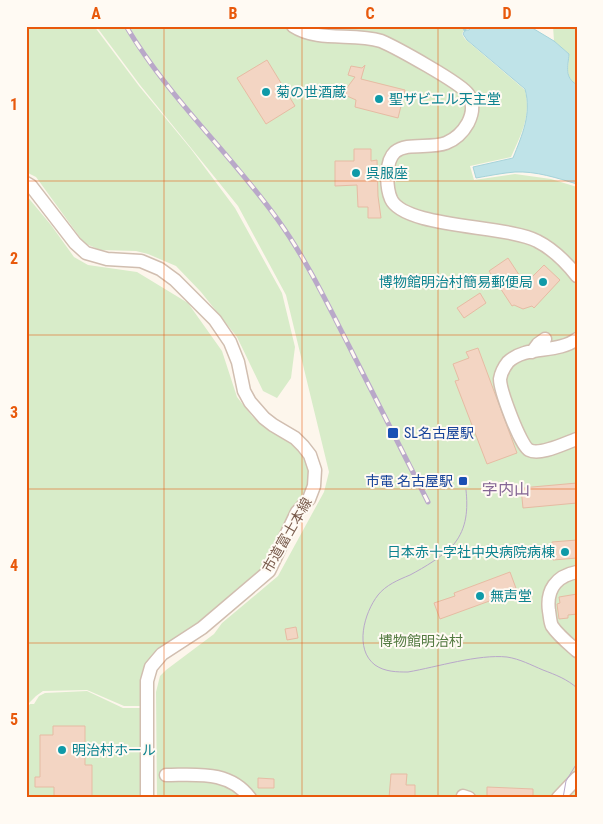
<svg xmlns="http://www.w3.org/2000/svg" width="603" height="824" font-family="'Roboto Condensed','Noto Sans JP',sans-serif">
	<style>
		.green { fill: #d8ecc9 }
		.water { fill: #bfe3e8; stroke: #a5d3da }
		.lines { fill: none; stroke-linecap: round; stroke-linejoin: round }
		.stream { stroke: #a5d3da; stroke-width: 3 }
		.building { fill: #f3d5c3; stroke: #e6bba3 }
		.minor-casing { stroke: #d1beb0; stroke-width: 15 }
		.minor { stroke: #fff; stroke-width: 12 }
		.tram { stroke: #b9a8c9; stroke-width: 1 }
		.rail-casing { stroke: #b9a8c9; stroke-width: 5 }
		.rail { stroke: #fffaf3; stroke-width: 3; stroke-dasharray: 9; stroke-linecap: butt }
		.grid { fill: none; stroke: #e8590c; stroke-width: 1; stroke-opacity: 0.55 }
		.culture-dot { fill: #0f9aa8; stroke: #fffaf3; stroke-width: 2 }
		.transit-dot { fill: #1a4fb4; stroke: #fffaf3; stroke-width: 2 }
		.labels { text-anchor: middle; stroke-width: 4; stroke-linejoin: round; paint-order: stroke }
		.culture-label { font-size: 14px; fill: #0d838f; stroke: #fffaf3; text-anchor: start }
		.transit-label { font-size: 14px; fill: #164399; stroke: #fffaf3; text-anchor: start }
		.street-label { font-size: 14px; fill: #7a5c4d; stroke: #fffaf3 }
		.park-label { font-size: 14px; fill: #537a41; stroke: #fffaf3 }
		.quarter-label { font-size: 16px; fill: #846695; stroke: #fffaf3 }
		.neatline { fill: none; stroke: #e8590c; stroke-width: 2 }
		.grid-label { font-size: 16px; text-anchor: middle; font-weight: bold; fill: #e8590c }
	</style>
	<rect width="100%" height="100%" fill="#fdf6ec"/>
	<path class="green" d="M26,26H94L139,86L191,149L235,208L282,293L295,347L291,378L277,398L263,391L237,337L201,292L176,266L148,254L136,251L100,250L84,243L36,177L26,172Z
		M96,26H470L468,29L465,28L462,34L465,39L525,90C531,116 522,133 511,157L470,166L474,180L515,174L551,179L577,187V798H157L156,692L160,676L166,670L214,634L222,623L278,576L324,492L329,472L286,295L238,206L140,85Z
		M553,26H577V85C564,77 569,67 569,54L554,41Z
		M26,195L51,225L74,257L88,265L137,272L188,303L222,351L237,397L252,416L275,434L291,443L300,452L311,471V479L304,497L293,509L279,533L266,566L199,626L156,651L146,663L141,677V706H124L87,690L43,691L36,696L26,706Z
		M87,691L123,708H141L142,798H26V709L30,704H34L39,696L45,693Z"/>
	<path class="water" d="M472,26H529L554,41L569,54C568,67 564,77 577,85V184C557,178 536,171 515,172C502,173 488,176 476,178L473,167L513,158C522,135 532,114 525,89L467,40L463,34L465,30H469Z"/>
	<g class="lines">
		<path class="stream" d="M463,26L465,30"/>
	</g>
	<path class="building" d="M267,60L295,106L266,124L237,78Z
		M365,65L361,79L405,90L398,118L355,107L356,100L347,96L346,94V89L355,77L348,75L351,66L362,68Z
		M354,149H371V161L377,160L378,196L381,218H368V207H358L357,185L335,186V161H354Z
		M508,258L525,284L544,265L560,280L534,308L532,306L523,309L514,305L512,306L489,271Z
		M480,293L486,303L464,318L457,308Z
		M478,348L517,453L487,464L455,381L459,380L453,364L469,358L466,352Z
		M577,483V503L523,508L521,488Z
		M577,540V558L553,560L552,542Z
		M510,572L517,591L440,619L434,603L455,596L454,593Z
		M577,594V614L568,615V618L559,619L557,604L560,603L559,597Z
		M296,627L298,638L287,640L285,629Z
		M53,726H85V765H92V798L54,797V787H35V777H40V735H53Z
		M391,774H407L406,785H415V798H389Z
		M258,778L274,779V788H258Z
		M487,787L533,789V798H487Z"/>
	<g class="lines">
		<g class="minor-casing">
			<path id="minor" d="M293,26C319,43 353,32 381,41C395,47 461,83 468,94C474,103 473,113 468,123C463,132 456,139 446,143C430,149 407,142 395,152C385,161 386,187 391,199C404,228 507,225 537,241C553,249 566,262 577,276
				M26,183L31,186L75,243L86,253L107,259L141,261L160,269L175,280L215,320L230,342L238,362L244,391L250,402L264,418L273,425L295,438L303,446L310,455L315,470L314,486L309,499L297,512L269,571L202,628L162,654L151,667L147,681V798
				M577,339C557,354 526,345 508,362C504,367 501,373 500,379C500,390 520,445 529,450C540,456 565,443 577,439
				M532,352L538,344L545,339
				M577,572C556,576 546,590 549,611C550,616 550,622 552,626C558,635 569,644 577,651
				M166,775C197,775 229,770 250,798
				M463,796L469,798
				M558,798L577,778"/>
		</g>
		<use href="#minor" class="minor"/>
		<path class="tram" d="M466,490C468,509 467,528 454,544C442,557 425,567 410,575C398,580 386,585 378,595C364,613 354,649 375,665C385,672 397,672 408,672C437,667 478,654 507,657C520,659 531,665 543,670C556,675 567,679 577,688
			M563,798L566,781L577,763"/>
		<g class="rail-casing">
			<path id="rail" d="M126,26C168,97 230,153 278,220C306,259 327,303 349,346C375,398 402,450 428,502"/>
		</g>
		<use href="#rail" class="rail"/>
	</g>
	<path class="grid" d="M164,26V798M302,26V798M438,26V798M26,181H577M26,335H577M26,489H577M26,643H577"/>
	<g class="culture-dot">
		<circle cx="266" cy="92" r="5"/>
		<circle cx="379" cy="99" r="5"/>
		<circle cx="356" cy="173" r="5"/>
		<circle cx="543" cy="282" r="5"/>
		<circle cx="565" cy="552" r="5"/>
		<circle cx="480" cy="596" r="5"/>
		<circle cx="62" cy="750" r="5"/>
	</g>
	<g class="transit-dot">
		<rect x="387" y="427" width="12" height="12" rx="2.5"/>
		<rect x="458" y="476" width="10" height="10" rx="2.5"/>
	</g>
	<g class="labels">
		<g class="culture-label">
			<text x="276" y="97">菊の世酒蔵</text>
			<text x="389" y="104">聖ザビエル天主堂</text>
			<text x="366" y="178">呉服座</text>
			<text x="533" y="287" text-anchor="end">博物館明治村簡易郵便局</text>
			<text x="555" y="557" text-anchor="end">日本赤十字社中央病院病棟</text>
			<text x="490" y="601">無声堂</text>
			<text x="72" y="755">明治村ホール</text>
		</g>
		<g class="transit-label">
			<text x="404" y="438">SL名古屋駅</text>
			<text x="453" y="486" text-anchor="end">市電 名古屋駅</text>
		</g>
		<g class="street-label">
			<text transform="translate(287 535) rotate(-60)" y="5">市道富士本線</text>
		</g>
		<g class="park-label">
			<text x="421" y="646">博物館明治村</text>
		</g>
		<g class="quarter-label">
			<text x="506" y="495">字内山</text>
		</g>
	</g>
	<rect width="603" height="824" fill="none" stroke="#fffaf3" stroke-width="55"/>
	<rect x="28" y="28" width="548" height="768" class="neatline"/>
	<g class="grid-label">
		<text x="96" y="19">A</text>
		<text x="233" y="19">B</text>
		<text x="370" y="19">C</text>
		<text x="507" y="19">D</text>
		<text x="14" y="110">1</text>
		<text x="14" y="264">2</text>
		<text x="14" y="418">3</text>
		<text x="14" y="571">4</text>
		<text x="14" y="725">5</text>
	</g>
</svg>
